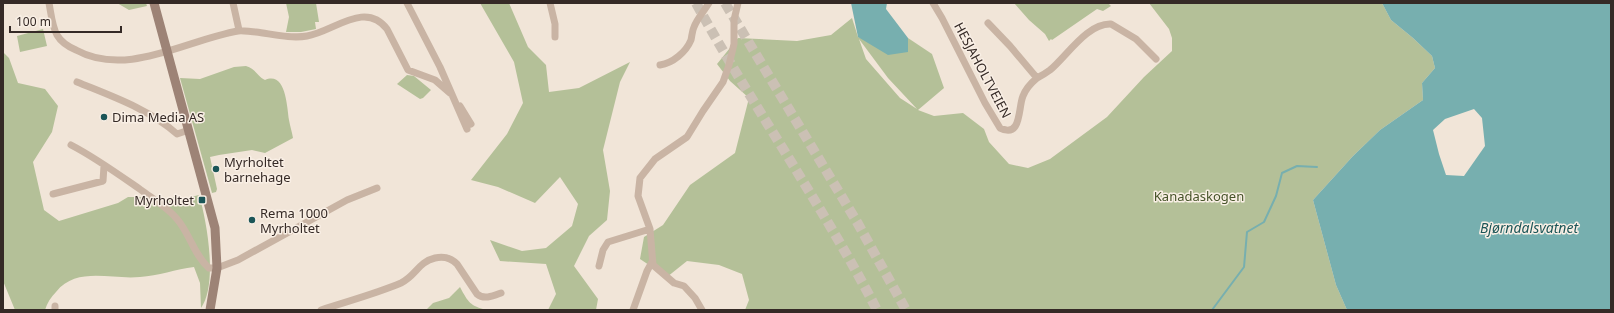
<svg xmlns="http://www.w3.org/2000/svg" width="1614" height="313" font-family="'Noto Sans',sans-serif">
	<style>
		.green { fill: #b4c098; fill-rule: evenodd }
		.water { fill: #77afaf; fill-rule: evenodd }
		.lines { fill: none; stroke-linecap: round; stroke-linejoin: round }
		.stream { stroke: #77afaf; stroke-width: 2 }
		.primary-tunnel { stroke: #cbc0b4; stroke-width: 10; stroke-dasharray: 10 5; stroke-linecap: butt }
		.minor { stroke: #c9b4a4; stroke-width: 7 }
		.secondary { stroke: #9d8376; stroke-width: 9 }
		.poi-dot { fill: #1b5557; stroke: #f9efe5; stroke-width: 1.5 }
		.labels { text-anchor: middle; stroke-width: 3; stroke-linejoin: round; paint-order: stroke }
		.street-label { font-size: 13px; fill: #352a26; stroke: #f9efe5 }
		.poi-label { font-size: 13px; fill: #352a26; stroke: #f9efe5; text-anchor: start }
		.park-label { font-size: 13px; fill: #465329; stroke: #f9efe5 }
		.water-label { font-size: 14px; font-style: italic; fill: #1b5557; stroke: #f9efe5 }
	</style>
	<rect width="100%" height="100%" fill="#f1e5d8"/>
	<path class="green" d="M117,3H146L147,6L129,10Z
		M286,3H316L319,22H315L316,29L301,32H286L289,17Z
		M480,3H509L528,47L546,65L549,92L579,88L630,62L620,82L603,150L610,191L607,220L589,236L574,266L598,299L596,310H548L556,294L546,264L500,261L490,240L522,251L546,248L572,226L578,204L560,177L535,203L498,187L471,180L507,134L523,103L514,62Z
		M1014,3H1108L1111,6L1103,11L1097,9L1052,40L1051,39L1049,41L1045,34L1029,20Z
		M1149,3H1382L1391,20L1413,38L1432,56L1435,68L1422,83L1423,100L1380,130L1353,156L1313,200L1336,285L1347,310H745L749,300L742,274L719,265L687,261L667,277L640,259L644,237L663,225L690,185L735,153L749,98L730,81L717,64L738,38L797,41L831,35L852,18L858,37L908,52V38L932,54L944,88L918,110L934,116L963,113L984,129L989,142L1009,164L1028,168L1050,159L1107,117L1144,77L1172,51V38L1169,29ZM859,39L888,78L917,109L900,98L866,59Z
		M43,29L47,46L20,52L17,36Z
		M3,52L9,58L18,83L45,89L58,106L52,132L33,162L44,210L59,221L118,203L128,197H141L156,205L173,197L183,199L199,195C207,221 218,285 201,308L200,283L194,267C176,269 158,276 140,277C111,280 77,266 56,292C51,297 47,303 45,310H15L3,281Z
		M246,66C256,69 257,76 265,80C286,71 287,107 289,120C290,126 292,132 293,138L265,153L252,150L219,155L210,157L217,189L216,192L212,193L180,78L200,79L234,67Z
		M407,75L414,76L431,90L423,98L420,99L397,84Z
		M460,287C468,302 470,306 487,310H426L433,303L449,298Z"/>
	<path class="water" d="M851,3H887L886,9L908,38V52L888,55L858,37Z
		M1382,3H1611V310H1347L1336,285L1313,200L1353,156L1380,130L1423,100L1422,83L1435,68L1432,56L1413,38L1391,20ZM1474,109L1482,118L1485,146L1464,176L1446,175L1439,154L1433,130L1445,119Z"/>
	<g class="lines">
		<path class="stream" d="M1212,310L1244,267L1247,232L1264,222L1276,196L1282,173L1297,166L1317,167"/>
		<path class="primary-tunnel" d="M696,3C753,107 822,204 877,310
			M725,3L857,222L906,310"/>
		<path class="minor" d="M49,3C51,13 52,26 57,35C61,42 69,47 76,50C127,78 186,40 238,31C243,30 250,32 256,32C272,34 291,39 307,36C333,32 365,0 387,29L408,70L435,80L450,93
			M233,3L239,30
			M407,3L440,67L467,129
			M550,3L555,24V37
			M933,3L942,18L985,103L1000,128C1022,139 1018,107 1023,96C1026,88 1031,83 1037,78
			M988,23L1010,46L1037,78C1041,76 1046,73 1050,70C1067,56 1087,23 1111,24L1136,39L1156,59
			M660,65C673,63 686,52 691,40C692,36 692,31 694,27C697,19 704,11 709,3
			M77,82C111,96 149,109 177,134L189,130
			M460,106L471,124
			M71,145C96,158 118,174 141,190C153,199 167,207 177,219C190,234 194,255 209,268H217L238,260L347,200L377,188
			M53,194L103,181L104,166
			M599,266L603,250L608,242L650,229
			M55,306V310
			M321,310C348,301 375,294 401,283C416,276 418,262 435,258C443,256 451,258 457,264L477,294C484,300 493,296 501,293
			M633,310L647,271L652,262
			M702,310L695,298L684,286L674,283L653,265L650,229L638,196L640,178L655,159L687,137L703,111L723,82L729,65L734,44V20L738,3"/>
		<path class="secondary" d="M154,3L215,228L217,268L210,310"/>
	</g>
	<g class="poi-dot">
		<circle cx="104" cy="117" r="4"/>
		<circle cx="216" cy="169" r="4"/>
		<rect x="198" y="196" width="8" height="8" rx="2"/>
		<circle cx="252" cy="220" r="4"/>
	</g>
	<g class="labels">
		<g class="street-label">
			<text transform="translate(983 70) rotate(62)" y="5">HESJAHOLTVEIEN</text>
		</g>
		<g class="poi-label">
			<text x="112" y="122">Dima Media AS</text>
			<text x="224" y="167">Myrholtet<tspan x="224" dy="15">barnehage</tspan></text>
			<text x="194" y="205" text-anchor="end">Myrholtet</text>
			<text x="260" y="218">Rema 1000<tspan x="260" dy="15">Myrholtet</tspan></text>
		</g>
		<g class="park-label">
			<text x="1199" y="201">Kanadaskogen</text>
		</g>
		<g class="water-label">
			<text x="1529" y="233">Bjørndalsvatnet</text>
		</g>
	</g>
	<rect width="1614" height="313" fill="none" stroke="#352a26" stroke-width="8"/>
	<path d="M10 26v6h111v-6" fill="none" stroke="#352a26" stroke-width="2"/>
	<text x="16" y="26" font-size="12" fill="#352a26" stroke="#f9efe5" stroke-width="3" paint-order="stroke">100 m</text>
</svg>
